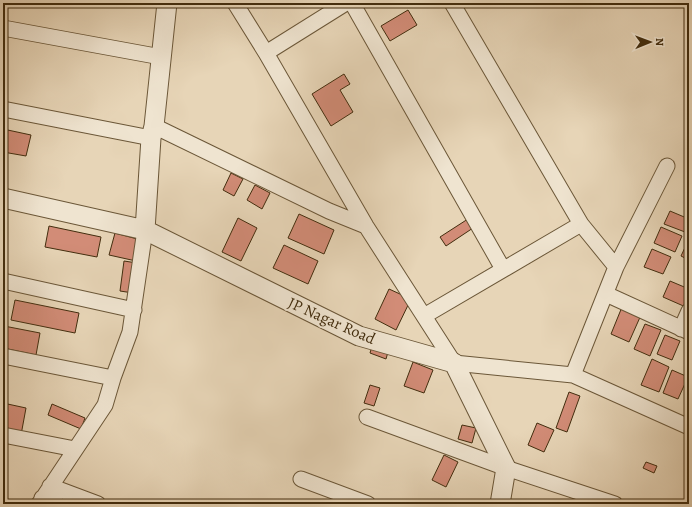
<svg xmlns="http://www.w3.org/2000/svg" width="692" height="507" font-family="Alegreya,serif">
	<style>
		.building { fill: #d28c77; stroke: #422d0e }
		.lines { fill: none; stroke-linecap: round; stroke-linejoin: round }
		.minor-casing { stroke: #6b5738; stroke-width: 17 }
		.tertiary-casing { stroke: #6b5738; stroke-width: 21 }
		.minor { stroke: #efe4d0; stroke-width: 15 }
		.tertiary { stroke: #efe4d0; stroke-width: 19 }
		.labels { text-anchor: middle; stroke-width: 4; stroke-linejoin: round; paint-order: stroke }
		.street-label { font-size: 16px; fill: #422d0e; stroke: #efe4d0 }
	</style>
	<rect width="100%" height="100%" fill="#e7d5b7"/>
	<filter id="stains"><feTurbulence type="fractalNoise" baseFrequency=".005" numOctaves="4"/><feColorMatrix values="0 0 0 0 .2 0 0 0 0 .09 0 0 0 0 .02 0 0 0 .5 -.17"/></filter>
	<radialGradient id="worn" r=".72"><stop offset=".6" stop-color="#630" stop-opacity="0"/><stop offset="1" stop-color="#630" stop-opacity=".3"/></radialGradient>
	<path class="building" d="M408,10L417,25L390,41L381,26Z
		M344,74L350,84L340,90L353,112L331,126L312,94Z
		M3,129L31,135L26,156L3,152Z
		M231,173L243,179L234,196L223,190Z
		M255,185L270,193L262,209L247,200Z
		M670,211L689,219V223L685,232L664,224Z
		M299,214L334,230L324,254L288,238Z
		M471,217L476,226L446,246L440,237Z
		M238,218L257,228L241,261L222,252Z
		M49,226L101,237L97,257L45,247Z
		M661,227L682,236L675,252L654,243Z
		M115,233L141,240L136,261L109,255Z
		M688,241H689V260L681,256Z
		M284,245L318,261L308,284L273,268Z
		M652,249L671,257L663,274L644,267Z
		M124,261L137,263L133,293L120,291Z
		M670,281L689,289L688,308L663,297Z
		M389,289L411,299L396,330L375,319Z
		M15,300L79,313L75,333L11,320Z
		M622,307L641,315L629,342L611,334Z
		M645,324L661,330L650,356L634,349Z
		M4,326L40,333L36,355L3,348Z
		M665,335L680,341L672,360L657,354Z
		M372,346L388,352L386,359L370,353Z
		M652,359L669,367L659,392L641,385Z
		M413,362L433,370L424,393L404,386Z
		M672,370L688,377L678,399L663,393Z
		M370,385L380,388L374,406L364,403Z
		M569,392L580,396L567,432L556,428Z
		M3,403L26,408L21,435L3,432Z
		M52,404L85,418L81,429L48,415Z
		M537,423L554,430L544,452L528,445Z
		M462,425L476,428L472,443L458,439Z
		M444,455L458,462L446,487L432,480Z
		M646,462L657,466L654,473L643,468Z"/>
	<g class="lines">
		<g class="minor-casing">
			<path id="minor" d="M235,3L266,53L366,226L454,363L573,375L689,427
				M352,3L503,269
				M452,3L581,224L616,267
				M3,28L161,57
				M266,53L346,3
				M3,109L151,138
				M154,126L329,211L366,226
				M3,281L134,310
				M606,294L689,332
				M424,316L581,224
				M681,329L689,311
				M3,356L113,378
				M573,375L616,267L667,166
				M367,417L506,468L615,504
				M3,435L75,449
				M301,479L368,504
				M50,486L98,504
				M42,498L57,504
				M39,504L105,405L113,378L130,332L145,230"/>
		</g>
		<g class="tertiary-casing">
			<path id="tertiary" d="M3,198L145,230L359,336L454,363L506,468L500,504
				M145,230L151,138L154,126L167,3"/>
		</g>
		<use href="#minor" class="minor"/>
		<use href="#tertiary" class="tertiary"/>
	</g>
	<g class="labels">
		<g class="street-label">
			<text transform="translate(332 320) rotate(24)" y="6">JP Nagar Road</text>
		</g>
	</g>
	<rect width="692" height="507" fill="none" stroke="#e7d5b7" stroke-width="16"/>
	<rect x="4" y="4" width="684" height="499" fill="none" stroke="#422d0e" stroke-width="2"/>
	<rect x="8" y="8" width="676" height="491" fill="none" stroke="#422d0e"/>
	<g transform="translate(650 42) rotate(89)" stroke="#efe4d0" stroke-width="3" paint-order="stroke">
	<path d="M0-3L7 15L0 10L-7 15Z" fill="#422d0e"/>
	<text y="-6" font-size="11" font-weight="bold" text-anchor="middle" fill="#422d0e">N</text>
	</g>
	<rect width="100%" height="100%" filter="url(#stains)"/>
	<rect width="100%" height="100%" fill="url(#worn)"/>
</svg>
